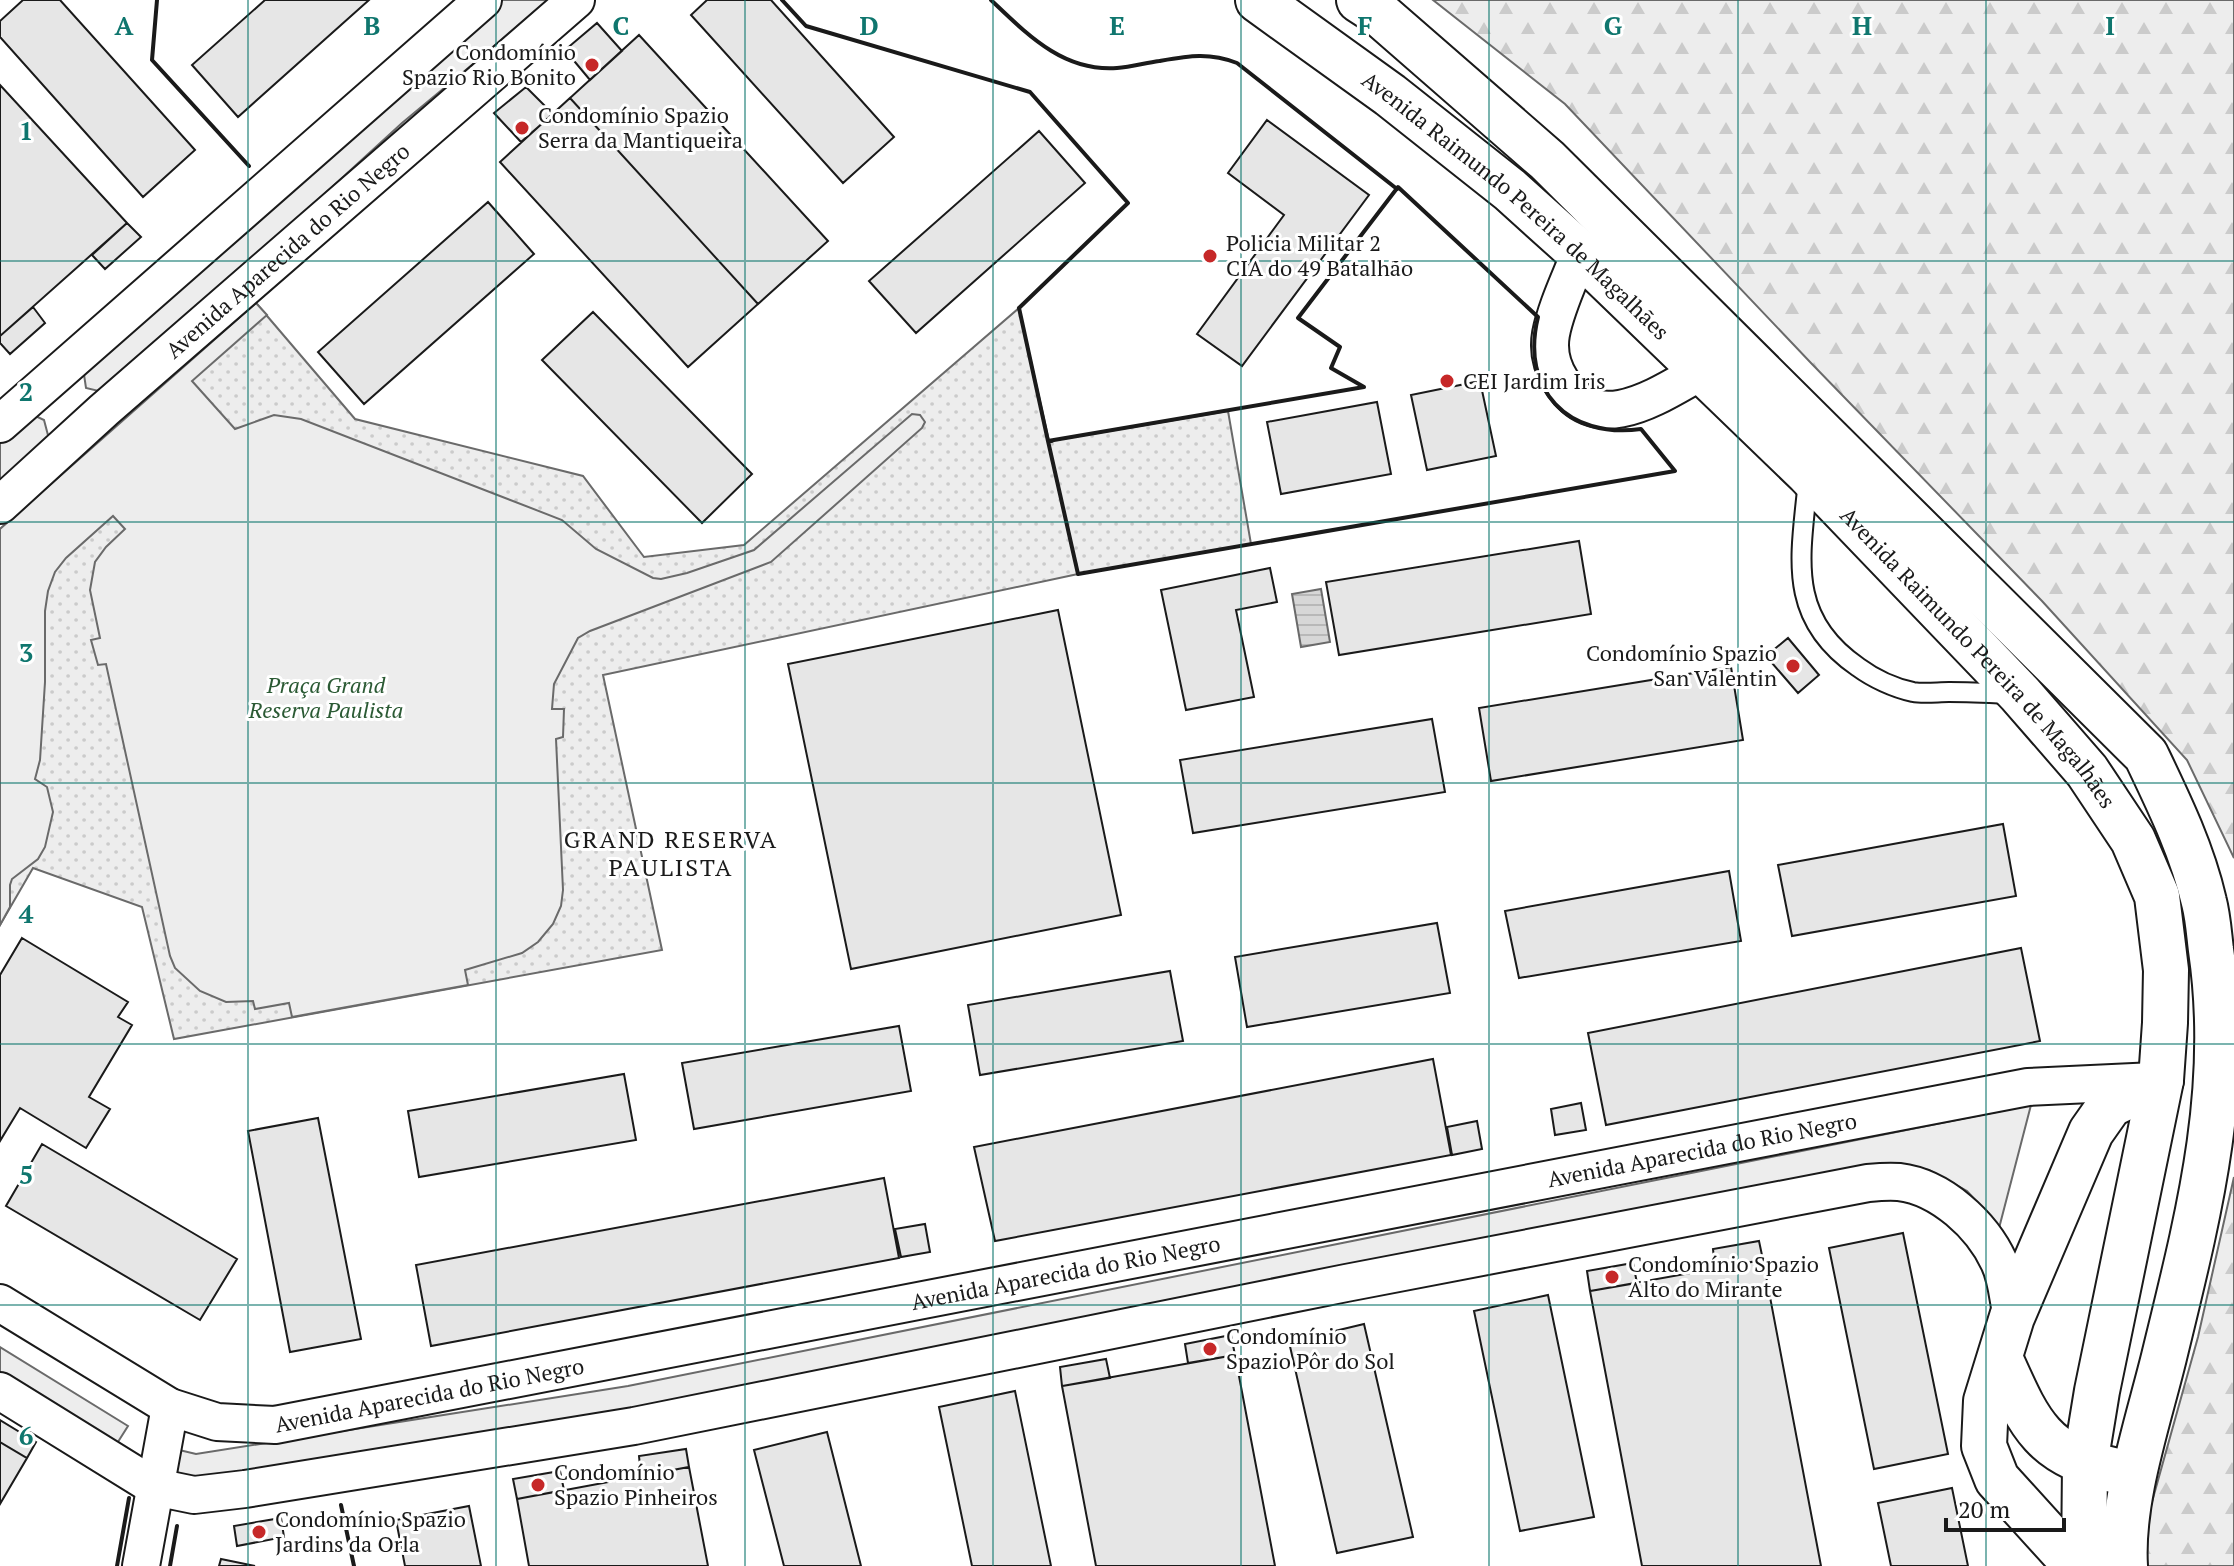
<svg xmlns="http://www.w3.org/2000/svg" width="2234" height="1566" font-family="'PT Serif',serif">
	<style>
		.forest { fill: url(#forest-firs); stroke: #6a6a6a; stroke-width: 2 }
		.park { fill: url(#park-dots); stroke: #6a6a6a; stroke-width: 2 }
		.built { fill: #ededed; stroke: #6a6a6a; stroke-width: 2 }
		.water { fill: url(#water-rules); stroke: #6a6a6a; stroke-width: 2 }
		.building { fill: #e6e6e6; stroke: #1a1a1a; stroke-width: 2 }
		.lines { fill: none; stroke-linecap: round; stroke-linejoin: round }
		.lane-casing { stroke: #1a1a1a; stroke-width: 22 }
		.street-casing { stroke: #1a1a1a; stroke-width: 40 }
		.primary-casing { stroke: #1a1a1a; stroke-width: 48 }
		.lane { stroke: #fff; stroke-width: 18 }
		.street { stroke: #fff; stroke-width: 36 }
		.primary { stroke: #fff; stroke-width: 44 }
		.fence { stroke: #1a1a1a; stroke-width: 2; stroke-dasharray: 10 4; stroke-linecap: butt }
		.wall { stroke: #1a1a1a; stroke-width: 4 }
		.grid { fill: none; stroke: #0f766e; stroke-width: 2; stroke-opacity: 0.55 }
		.poi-dot { fill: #c62828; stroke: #fff; stroke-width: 3 }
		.labels { text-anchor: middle; stroke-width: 6; stroke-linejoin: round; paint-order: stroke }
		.poi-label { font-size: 22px; fill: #1a1a1a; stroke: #fff; text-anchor: start }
		.street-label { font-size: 22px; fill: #1a1a1a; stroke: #fff }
		.park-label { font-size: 22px; font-style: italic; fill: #2b5a34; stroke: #fff }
		.neighbourhood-label { font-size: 24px; letter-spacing: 2px; fill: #1a1a1a; stroke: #fff }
		.grid-label { font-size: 26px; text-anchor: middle; font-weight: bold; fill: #0f766e; stroke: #fff; stroke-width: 6; stroke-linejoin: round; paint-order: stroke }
	</style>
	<defs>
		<pattern id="forest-firs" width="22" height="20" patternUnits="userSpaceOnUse" patternTransform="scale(2)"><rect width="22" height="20" fill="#ededed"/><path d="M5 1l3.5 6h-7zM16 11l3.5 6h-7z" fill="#cbcbcb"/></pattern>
		<pattern id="park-dots" width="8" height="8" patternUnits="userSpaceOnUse" patternTransform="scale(2)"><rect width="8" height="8" fill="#ededed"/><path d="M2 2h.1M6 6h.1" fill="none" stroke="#cbcbcb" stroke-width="1.8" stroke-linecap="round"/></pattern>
		<pattern id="water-rules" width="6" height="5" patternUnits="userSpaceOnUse" patternTransform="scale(2)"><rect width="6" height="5" fill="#d7d7d7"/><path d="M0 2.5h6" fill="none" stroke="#b8b8b8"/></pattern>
	</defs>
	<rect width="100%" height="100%" fill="#fff"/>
	<path class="forest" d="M1433,0H2234V858L2187,760L2042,601L1811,363L1565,104Z
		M2234,1177V1566H2143L2150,1509L2198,1337Z"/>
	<path class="park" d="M256,303L355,419L583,476L644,557L744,545L1019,308L1049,441L1228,411L1251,544L1078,574L603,675L662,950L174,1039L142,907L33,868L0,925V529Z"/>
	<path class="built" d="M500,0H550L402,123L107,393L86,388L83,368Z
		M256,303L267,315L192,381L235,429L274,415L301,419L562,520L596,549L653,578L661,579L687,573L754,550L912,414L920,415L925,422L922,428L771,562L590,631L578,638L554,684L552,709H564L563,737L556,739L563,890L561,906L553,924L538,942L522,953L465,970L468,985L292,1017L289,1003L255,1009L253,1001L226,1002L200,991L175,968L170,956L106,664L98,665L91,640L100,638L90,590L95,562L106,547L125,529L113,516L66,558L55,572L48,591L45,611V682L40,760L35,779L47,787L53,812L45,847L38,859L12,879L10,885V907L0,925V529Z
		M29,413L44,420L49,439L0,482V439Z
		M2031,1105L1998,1232L1982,1207L1967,1191L1929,1170L1911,1167L633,1417L194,1487L170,1481L175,1449L196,1454L628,1386Z
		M0,1347L128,1426L111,1453L0,1384Z"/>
	<path class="water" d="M1321,589L1330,642L1301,647L1292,594Z"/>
	<path class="building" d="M23,0H60L195,150L143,197L0,37V21Z
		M265,0H369L238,117L192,65Z
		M707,0H771L894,137L843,183L691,15Z
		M597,23L622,51L590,80L565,50Z
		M639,35L828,241L758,304L570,98Z
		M0,85L127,223L0,336Z
		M526,87L553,114L521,142L494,113Z
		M570,98L758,304L688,367L500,162Z
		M1267,120L1369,195L1242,366L1197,334L1284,215L1228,173Z
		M1039,131L1085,183L916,333L869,281Z
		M488,202L534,254L364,404L318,352Z
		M127,223L141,237L105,269L92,255Z
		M33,307L45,323L10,354L0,343V336Z
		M593,312L752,474L702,523L542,360Z
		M1480,381L1496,456L1427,470L1411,395Z
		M1377,402L1391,474L1281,494L1267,422Z
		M1579,541L1591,614L1339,655L1326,582Z
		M1270,568L1277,602L1236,610L1254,697L1186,710L1161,590Z
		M1058,610L1121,915L851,969L788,664Z
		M1788,638L1819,675L1798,693L1766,656Z
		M1731,667L1743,740L1491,781L1479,708Z
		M1432,719L1445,792L1193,833L1180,760Z
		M2003,824L2016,896L1792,936L1778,865Z
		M1729,871L1741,941L1519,978L1505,911Z
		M1437,923L1450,993L1247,1027L1235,957Z
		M22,938L128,1002L118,1017L132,1025L89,1097L110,1109L86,1148L20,1108L0,1141V975Z
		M2021,948L2040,1041L1606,1125L1588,1033Z
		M1170,971L1183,1041L980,1075L968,1005Z
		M899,1026L911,1091L694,1129L682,1063Z
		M1433,1059L1451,1155L995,1241L974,1147Z
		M624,1074L636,1140L419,1177L408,1111Z
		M1581,1103L1586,1130L1555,1135L1551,1109Z
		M318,1118L361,1339L290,1352L248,1131Z
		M1477,1121L1482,1149L1452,1155L1447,1127Z
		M42,1144L237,1259L200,1320L6,1206Z
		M884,1178L899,1258L431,1346L416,1265Z
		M925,1224L930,1252L901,1257L895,1229Z
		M1903,1233L1948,1454L1874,1469L1829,1248Z
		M1759,1241L1763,1260L1715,1268L1713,1249Z
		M1763,1260L1821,1566H1642L1590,1291Z
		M1633,1263L1637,1283L1590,1291L1587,1271Z
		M1548,1295L1594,1517L1520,1531L1474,1311Z
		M1364,1324L1413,1537L1337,1553L1289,1342Z
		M1231,1335L1235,1355L1188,1363L1185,1344Z
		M1235,1355L1275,1566H1096L1062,1386Z
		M1106,1359L1110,1378L1062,1386L1060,1367Z
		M1015,1391L1051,1566H972L939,1407Z
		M0,1420L36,1442L27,1458L0,1442Z
		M827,1432L861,1566H784L754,1450Z
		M0,1442L27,1458L0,1504Z
		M686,1449L689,1467L641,1476L639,1456Z
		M689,1467L708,1566H529L517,1499Z
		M560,1471L564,1490L517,1499L513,1479Z
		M1952,1488L1968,1566H1891L1878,1503Z
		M469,1506L481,1566H405L396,1520Z
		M281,1518L284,1537L237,1546L234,1526Z
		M221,1559L255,1566H219Z"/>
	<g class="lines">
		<g class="lane-casing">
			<path id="lane" d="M1808,480C1801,555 1785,617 1858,667C1873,678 1894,688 1913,692C1924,694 1938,692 1949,692C1970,692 1990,693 2011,694"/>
		</g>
		<g class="street-casing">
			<g id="street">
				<path d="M1580,253C1570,279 1556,307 1551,334C1548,351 1552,367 1561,381C1597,440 1660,394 1702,371"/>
				<path d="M0,424L483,0"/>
				<path id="s1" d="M0,505L104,410L576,0"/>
				<path id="s2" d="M0,1303L170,1407L217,1422L275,1425L2028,1087L2155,1081"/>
				<path d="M0,1391L155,1487L194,1495L245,1489L634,1426L1346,1283L1868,1183C1878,1182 1889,1181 1899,1182C1941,1187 1982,1225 1999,1262C2007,1278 2008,1300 2012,1317"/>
				<path d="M141,1566L170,1407"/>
			</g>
		</g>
		<g class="primary-casing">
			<g id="primary">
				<path id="s3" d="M1258,0L1390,95L1510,190L1580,253L1808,473L2020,694L2087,771L2133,840L2157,896L2166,970L2165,1023L2161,1080L2097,1391L2085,1464L2084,1566"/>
				<path d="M1359,0L1376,11L1547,160L2146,755C2169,803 2192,850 2204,902C2208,917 2209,934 2211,950C2232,1092 2197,1221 2164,1357C2148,1422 2121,1500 2125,1566"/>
				<path d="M2000,1358C2028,1420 2040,1455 2113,1470"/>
				<path d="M2076,1566L1997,1479L1984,1446L1986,1401L2012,1317L2091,1132L2110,1105L2161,1080"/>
			</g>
		</g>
		<use href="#lane" class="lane"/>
		<use href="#street" class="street"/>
		<use href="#primary" class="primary"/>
		<path class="fence" d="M991,0C1027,34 1063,72 1117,68C1131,67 1145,63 1159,61C1188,56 1209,52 1237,63
			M1398,187L1538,317L1535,326"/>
		<path class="wall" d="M157,0L152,60L249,166
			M782,0L806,26L1030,92L1128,203L1019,308
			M991,0C1027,34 1063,72 1117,68C1131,67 1145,63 1159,61C1188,56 1209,52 1237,63L1397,189
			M1398,187L1538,317C1520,390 1568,439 1641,429L1675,471L1078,574L1048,441L1364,387L1331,368L1340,347L1298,318Z
			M1019,308L1048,441H1052
			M341,1505L354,1566
			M117,1566L129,1498
			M170,1566L177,1526"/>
	</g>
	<path class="grid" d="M248,0V1566M496,0V1566M745,0V1566M993,0V1566M1241,0V1566M1489,0V1566M1738,0V1566M1986,0V1566M0,261H2234M0,522H2234M0,783H2234M0,1044H2234M0,1305H2234"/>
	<g class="poi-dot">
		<circle cx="592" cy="65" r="8"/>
		<circle cx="522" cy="128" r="8"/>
		<circle cx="1210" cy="256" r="8"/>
		<circle cx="1447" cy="381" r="8"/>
		<circle cx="1793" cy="666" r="8"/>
		<circle cx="1612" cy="1277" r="8"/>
		<circle cx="1210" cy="1349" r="8"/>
		<circle cx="538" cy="1485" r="8"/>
		<circle cx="259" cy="1532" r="8"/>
	</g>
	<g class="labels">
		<g class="poi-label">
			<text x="576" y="60" text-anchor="end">Condomínio<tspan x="576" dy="25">Spazio Rio Bonito</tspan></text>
			<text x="538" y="123">Condomínio Spazio<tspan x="538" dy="25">Serra da Mantiqueira</tspan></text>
			<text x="1226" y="251">Policia Militar 2<tspan x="1226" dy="25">CIA do 49 Batalhão</tspan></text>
			<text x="1463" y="389">CEI Jardim Iris</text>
			<text x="1777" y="661" text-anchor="end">Condomínio Spazio<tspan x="1777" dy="25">San Valentin</tspan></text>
			<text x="1628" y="1272">Condomínio Spazio<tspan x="1628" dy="25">Alto do Mirante</tspan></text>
			<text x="1226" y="1344">Condomínio<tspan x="1226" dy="25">Spazio Pôr do Sol</tspan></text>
			<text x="554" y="1480">Condomínio<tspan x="554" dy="25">Spazio Pinheiros</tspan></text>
			<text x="275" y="1527">Condomínio Spazio<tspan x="275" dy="25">Jardins da Orla</tspan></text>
		</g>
		<g class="street-label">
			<text dy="8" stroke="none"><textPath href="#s3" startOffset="330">Avenida Raimundo Pereira de Magalhães</textPath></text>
			<text dy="8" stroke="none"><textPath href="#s1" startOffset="384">Avenida Aparecida do Rio Negro</textPath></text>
			<text dy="8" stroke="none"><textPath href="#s3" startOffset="978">Avenida Raimundo Pereira de Magalhães</textPath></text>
			<text dy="8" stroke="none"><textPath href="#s2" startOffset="1760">Avenida Aparecida do Rio Negro</textPath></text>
			<text dy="8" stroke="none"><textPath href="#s2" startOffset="1112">Avenida Aparecida do Rio Negro</textPath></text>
			<text dy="8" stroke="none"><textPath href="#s2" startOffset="464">Avenida Aparecida do Rio Negro</textPath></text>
		</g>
		<g class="park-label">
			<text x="326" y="693">Praça Grand<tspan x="326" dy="25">Reserva Paulista</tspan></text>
		</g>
		<g class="neighbourhood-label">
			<text x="671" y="848">GRAND RESERVA<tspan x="671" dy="28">PAULISTA</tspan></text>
		</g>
	</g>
	<g class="grid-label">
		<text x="124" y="35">A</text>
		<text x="372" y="35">B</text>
		<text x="621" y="35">C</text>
		<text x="869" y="35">D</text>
		<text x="1117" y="35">E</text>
		<text x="1365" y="35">F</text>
		<text x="1613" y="35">G</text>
		<text x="1862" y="35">H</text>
		<text x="2110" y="35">I</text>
		<text x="26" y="140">1</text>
		<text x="26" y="401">2</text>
		<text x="26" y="662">3</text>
		<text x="26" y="923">4</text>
		<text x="26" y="1184">5</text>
		<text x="26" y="1445">6</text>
	</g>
	<path d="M1946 1518v12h118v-12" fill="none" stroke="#1a1a1a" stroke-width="4"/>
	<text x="1958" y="1518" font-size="24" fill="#1a1a1a" stroke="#ffffff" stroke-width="6" paint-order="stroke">20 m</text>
</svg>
